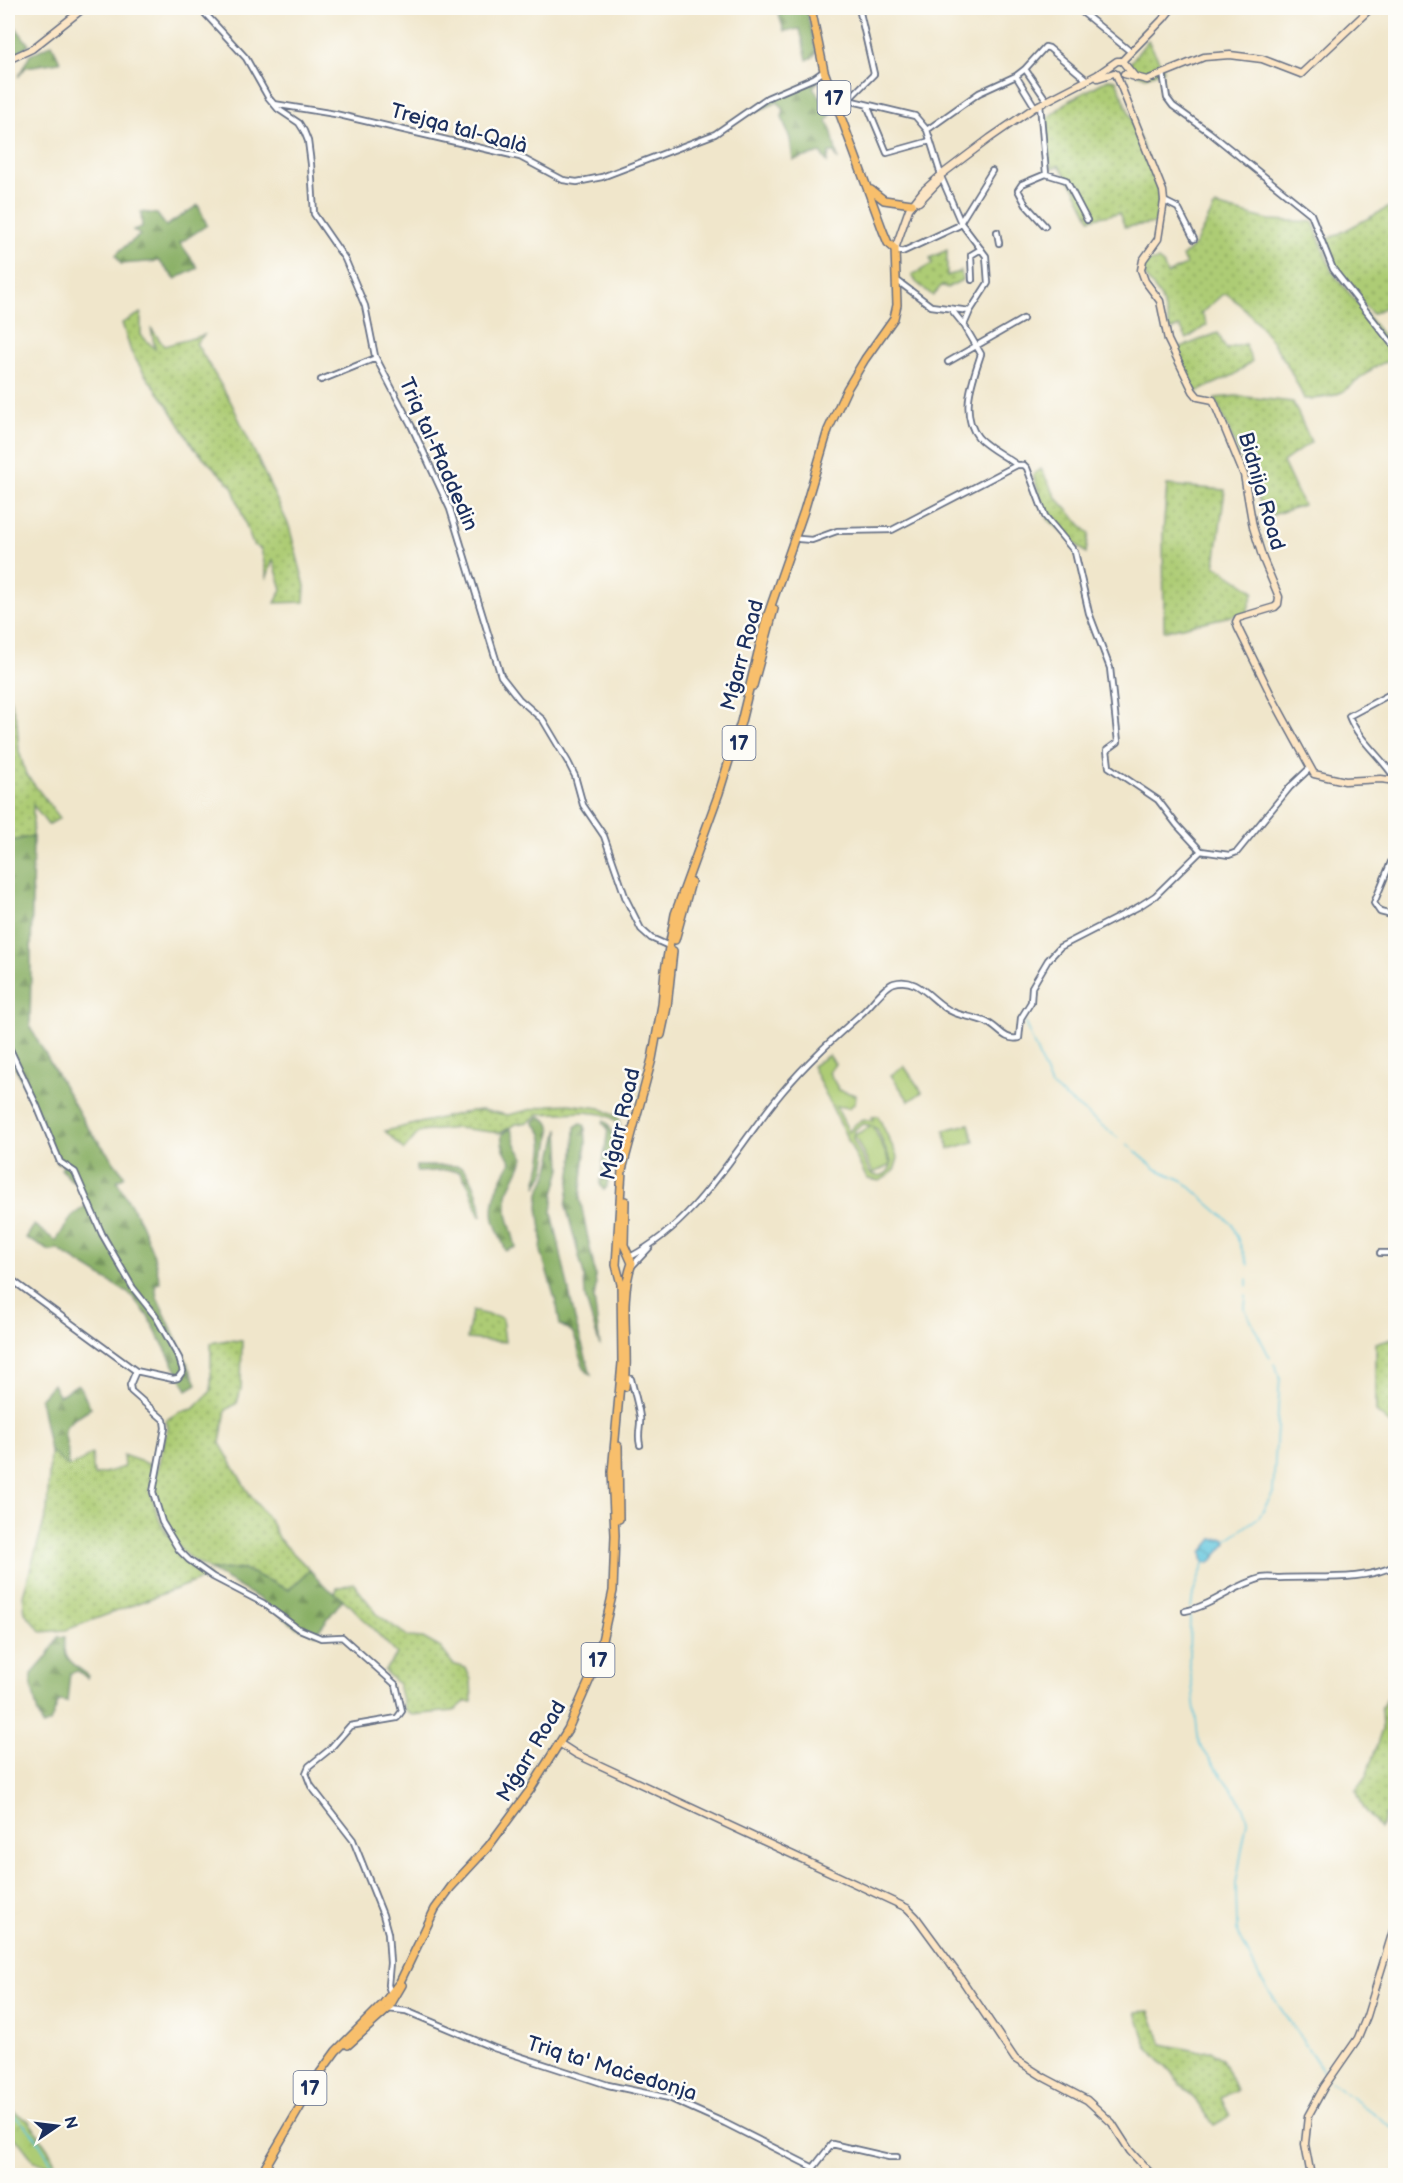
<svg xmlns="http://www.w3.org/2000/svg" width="1403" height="2183" font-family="'Balsamiq Sans',sans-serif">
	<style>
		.grass { fill: url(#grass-dots); stroke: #647e69; stroke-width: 1.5 }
		.forest { fill: url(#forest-firs); stroke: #527062; stroke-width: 1.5 }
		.park { fill: url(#park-crowns); stroke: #647e69; stroke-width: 1.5 }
		.pitch { fill: #adcc74; stroke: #647e69; stroke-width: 1.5; fill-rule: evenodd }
		.water { fill: url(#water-waves); stroke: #3d7a9e; stroke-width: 1.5 }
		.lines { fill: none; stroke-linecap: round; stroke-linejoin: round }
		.stream { stroke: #5fc5dd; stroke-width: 1.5 }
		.street-casing { stroke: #666f84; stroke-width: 8 }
		.secondary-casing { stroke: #666f84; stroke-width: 9 }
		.primary-casing { stroke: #666f84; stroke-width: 10 }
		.street { stroke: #fff; stroke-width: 4.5 }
		.secondary { stroke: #fce5c4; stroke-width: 6 }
		.primary { stroke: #f8bf6c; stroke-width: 7 }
		.labels { text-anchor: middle; stroke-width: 5; stroke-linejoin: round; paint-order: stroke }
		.shield { fill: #fdfcf7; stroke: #5f6c8c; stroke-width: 1.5 }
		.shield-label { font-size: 20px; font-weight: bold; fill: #1b2f5e }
		.street-label { font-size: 21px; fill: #1b2f5e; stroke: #fdfcf7 }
	</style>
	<defs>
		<pattern id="grass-dots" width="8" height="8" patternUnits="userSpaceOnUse" patternTransform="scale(1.5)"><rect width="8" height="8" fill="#adcc74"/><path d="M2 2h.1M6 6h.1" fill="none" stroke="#8ca662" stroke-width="1.8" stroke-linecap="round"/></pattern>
		<pattern id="forest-firs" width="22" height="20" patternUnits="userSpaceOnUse" patternTransform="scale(1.5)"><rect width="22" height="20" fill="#8ab066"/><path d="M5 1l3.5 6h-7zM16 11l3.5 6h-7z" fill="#709057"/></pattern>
		<pattern id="park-crowns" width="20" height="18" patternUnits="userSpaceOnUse" patternTransform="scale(1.5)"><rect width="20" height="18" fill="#adcc74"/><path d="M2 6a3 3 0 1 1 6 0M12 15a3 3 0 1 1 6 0" fill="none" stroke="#8ca662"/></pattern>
		<pattern id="water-waves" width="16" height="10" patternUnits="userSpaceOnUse" patternTransform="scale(1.5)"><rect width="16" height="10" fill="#5fc5dd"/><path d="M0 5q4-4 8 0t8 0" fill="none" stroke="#4ea0b6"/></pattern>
	</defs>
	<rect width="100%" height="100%" fill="#fdfcf7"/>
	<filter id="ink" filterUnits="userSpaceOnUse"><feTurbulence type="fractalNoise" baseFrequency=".0167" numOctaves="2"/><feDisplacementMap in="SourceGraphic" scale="12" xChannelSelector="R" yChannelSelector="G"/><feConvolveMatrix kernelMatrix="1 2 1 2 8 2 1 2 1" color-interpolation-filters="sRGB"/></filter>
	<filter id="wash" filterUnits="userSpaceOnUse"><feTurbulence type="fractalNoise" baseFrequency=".008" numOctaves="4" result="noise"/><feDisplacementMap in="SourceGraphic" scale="24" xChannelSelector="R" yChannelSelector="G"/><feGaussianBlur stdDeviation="1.35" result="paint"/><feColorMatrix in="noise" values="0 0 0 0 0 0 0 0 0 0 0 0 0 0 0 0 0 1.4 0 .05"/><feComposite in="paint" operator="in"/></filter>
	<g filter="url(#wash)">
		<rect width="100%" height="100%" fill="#f0e6cb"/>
		<path class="grass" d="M1148,40L1164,70L1146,77L1136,73L1130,63Z
			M1109,79L1116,80L1149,162L1150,170L1154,171C1161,189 1160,204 1158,223L1125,227L1119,213L1090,219L1075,189L1059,165L1052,169L1049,160L1047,118L1070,100Z
			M1395,204V302L1372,314L1335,269L1323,242Z
			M1215,206L1269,220L1313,222L1331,270L1395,351V360C1375,361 1359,382 1342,392C1330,398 1317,399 1304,399C1288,360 1260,319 1227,294L1222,295L1199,315L1202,313L1207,325L1187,339L1180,327L1170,330C1168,319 1165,308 1160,297C1154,283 1141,282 1145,263L1158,260L1163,264L1167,274L1186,265L1182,257L1195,244Z
			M947,250V276L961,271L962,280L947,288L942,285L933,296L916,282L912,275L932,264L930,258Z
			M141,313V335L155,349L151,328L164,346L204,335L196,343L231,402L289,526L305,586L304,602L275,603L282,589L273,560L267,577L261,549L253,545L232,486L194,448L167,404L146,376L131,352L122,323Z
			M1218,333L1226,349L1245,344L1252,361L1234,375L1196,392L1176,349Z
			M1236,396L1293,402L1311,442L1283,462L1303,505L1266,517L1215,398Z
			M1041,469L1056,497L1089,534L1086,553L1048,519L1033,475Z
			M1167,485L1225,490L1215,565L1254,591L1248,609L1249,612L1164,631L1163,533Z
			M8,693L17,722L19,751L26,774L60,818L48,825L33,805V836L8,842Z
			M569,1104L600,1108L619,1118L620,1130L619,1134L616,1122L612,1118L602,1114L584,1112L539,1114L529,1122L516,1124L500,1133L457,1128L419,1132L404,1150L385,1131L471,1111L482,1110L508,1115L550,1105Z
			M472,1311L502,1318L505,1342L467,1339Z
			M1395,1337H1396L1395,1428L1376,1412V1343Z
			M228,1340L242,1341L241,1389L237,1403L226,1410L220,1443L247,1490L272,1524L278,1538L310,1570L289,1590L243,1569L210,1570L187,1556L172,1539L164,1523L153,1486L168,1427L166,1420L179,1412L193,1409L211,1391V1343Z
			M50,1451L68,1466L80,1462L92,1454L94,1476L124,1467L123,1455L154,1466L150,1491L160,1522L182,1558L210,1576L66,1630L42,1632L25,1613L23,1595L47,1511Z
			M353,1583L378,1615L409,1637L423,1638L441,1648L453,1664L466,1668L471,1680L472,1702H465L454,1711L412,1715L404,1709L398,1684L384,1671L397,1654L351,1606L335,1594L337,1588Z
			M1388,1695L1395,1699V1818L1385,1815L1380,1829L1363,1807L1356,1790L1366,1777L1382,1730L1381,1709Z
			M1150,2011L1162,2044L1197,2051L1211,2050L1222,2059L1236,2090L1221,2098L1230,2116L1214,2125L1198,2103L1147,2046L1136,2012Z"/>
		<path class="forest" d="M777,8H806L816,53L813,57L807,60L800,29L784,31Z
			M8,17L29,45L8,58Z
			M52,44L60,62L26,67L18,77L30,55Z
			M814,81H819L813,87L821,99L827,91L834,110L827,120L832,133L838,160L834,153H829L827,162L821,153L793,160L790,139L782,117L784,110L778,102L750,114L776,97Z
			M198,205L207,225L180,243L198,268L175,279L159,261L121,264L116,255C122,247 132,242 140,235L133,230L142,227L141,212L157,214L166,226Z
			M33,836L30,1027L86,1125L125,1176L117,1181L141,1223L154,1256L160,1282L155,1285L157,1297L197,1384L187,1390L148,1316L131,1295L59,1250L50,1251L26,1238L34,1225L56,1241L72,1216L88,1204L77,1182L71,1180L61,1169L64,1165L58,1163L31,1099L8,1053V842Z
			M539,1116C547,1119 550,1123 551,1131L545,1172L536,1187C538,1170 553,1136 534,1124V1121Z
			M604,1120C622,1133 609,1169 607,1187L604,1190L600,1184L608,1129L603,1123Z
			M581,1123L585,1126L586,1143L580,1199L594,1268L596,1286L594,1298L600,1346L585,1297L584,1275L566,1206L574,1154L575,1127Z
			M509,1129H511L517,1147L524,1158L507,1194V1214L516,1247L506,1251C502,1241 497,1230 494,1220C490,1199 501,1178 511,1162C506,1152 500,1147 502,1134Z
			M559,1129L561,1169L554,1194L552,1212L576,1324L591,1375C578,1367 581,1346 573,1334C570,1330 564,1327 560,1325L557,1306L541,1251L542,1238L538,1207L539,1193L548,1174Z
			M436,1166C444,1166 454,1164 461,1167C472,1172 482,1205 481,1216L479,1215L470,1188L460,1172L451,1170L417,1172L416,1169V1166Z
			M53,1384L59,1396L78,1384L91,1408C49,1433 70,1427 68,1466L50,1451L40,1399Z
			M243,1569L289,1590L310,1570L325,1586L343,1599L316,1634L296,1627L260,1599L210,1570Z
			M58,1637H65C62,1658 71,1663 88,1675L87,1678L78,1671L70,1673L67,1702L59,1701L50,1723L43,1726L38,1714L31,1683L32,1674L47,1657Z"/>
		<path class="park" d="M8,2109L28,2120L48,2149L61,2175H52L48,2166L34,2161L20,2143L8,2133Z"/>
		<path class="pitch" d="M829,1055L835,1064L829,1072L839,1090L856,1095L855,1103L849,1108L836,1106L849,1132C854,1123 862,1118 873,1121L872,1117L878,1116L898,1158L894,1171L880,1181L868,1179L865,1175L812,1066ZM863,1124L872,1126L854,1135L873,1173L891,1165L873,1126L877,1129L891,1162C891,1174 880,1179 870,1173L853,1139L855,1129Z
			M904,1066L922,1092L909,1101L891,1075Z
			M969,1124L974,1142L949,1149L944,1130Z"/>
		<path class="water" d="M1224,1538L1227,1543L1210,1563L1204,1562L1202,1552L1213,1539Z"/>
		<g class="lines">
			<path class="stream" d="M1025,1023L1051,1086L1118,1138
				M1127,1144L1156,1169L1182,1180L1232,1224L1248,1265
				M1247,1286V1279
				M1246,1295L1245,1309L1270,1358
				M1225,1541L1259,1517L1273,1493L1280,1376L1274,1364
				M1191,1608L1193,1594L1205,1561
				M1190,1613L1189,1661L1199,1744L1244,1807L1247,1821L1236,1884L1237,1931L1260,1978L1328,2078
				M1331,2082L1396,2130
				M8,2113C31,2124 47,2153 57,2176"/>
		</g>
	</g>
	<g filter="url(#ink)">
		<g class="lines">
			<g class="street-casing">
				<path id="street" d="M200,8L246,58L268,97L278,109L299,123L304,131L308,141L311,164L314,214L345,259L365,306L375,356L411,425L450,509L501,676L519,699L543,720L568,762L575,776L583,805L604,836L626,899L641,929L651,938L669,946
					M1077,8L1131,52
					M1025,69L1047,101
					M1163,73L1167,98L1173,106L1209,132L1311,214L1333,269L1396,349
					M1016,76L1035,107
					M848,100L915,116L927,130L941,175
					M835,102L848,100L874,74L859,8
					M274,104L335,114L520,157L563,180L577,182L602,177L715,134L767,98L814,78L824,71
					M1040,104L1046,174L1066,180L1087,220
					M867,105L887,153L930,141
					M927,130L979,93L1016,76L1025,69L1045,47L1049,48L1087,80
					M942,179L961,223L986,256L988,283L970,311L964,325
					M1164,201L1178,208L1194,239
					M1045,226L1026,205L1018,190L1022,184L1046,174
					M997,232L999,243
					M895,249L902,252L958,226L992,171
					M972,280L971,255L981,249
					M899,282L931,306L970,311
					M951,309L964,325L981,354C973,379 959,413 978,437C986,447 1007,457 1017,465H1024L1027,468L1045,516L1075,552L1089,613L1110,668L1118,742L1107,750L1109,767L1158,800L1177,825L1201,851
					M948,362L1023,319
					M321,380L376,358
					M799,539L812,540L837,531L892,530L1017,465
					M1396,691L1349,716C1358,740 1383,758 1396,780
					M1396,850L1374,903L1380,912L1396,916
					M1201,851L1229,855L1237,852L1290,787L1309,769
					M8,1045L37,1106L60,1162L75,1172L102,1234L133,1288L156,1317L179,1358L183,1371L178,1378L173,1379L136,1371L8,1277
					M1380,1253H1396
					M630,1257C700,1220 734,1149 783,1091C807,1062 833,1039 861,1014C870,1007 884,986 894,983C919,975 933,1004 953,1012C964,1017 977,1017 988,1023C999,1028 1004,1041 1019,1038L1021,1018L1031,1002L1032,987L1048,960L1060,947L1138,907L1155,896L1201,851
					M632,1266L649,1248
					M136,1371L130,1385L131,1391L164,1420L165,1428L153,1492L162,1522L179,1550L189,1560L213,1577L263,1603L297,1628L321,1638L342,1637L396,1685L402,1711L397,1718L350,1726L329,1750L309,1766L306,1773L311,1786L353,1840L383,1915L388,1933L390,1963L388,1985L391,1994
					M626,1378L631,1379C634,1391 638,1404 640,1417C641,1427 637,1434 640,1445
					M1185,1611C1212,1606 1234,1585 1262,1578C1268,1577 1274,1578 1280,1578C1316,1576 1364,1582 1396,1565
					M388,2009L406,2011L494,2048L608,2085L669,2098L725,2123L812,2167
					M807,2176L832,2144L889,2157H897"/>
			</g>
			<g class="secondary-casing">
				<path id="secondary" d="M8,60L32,49L84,8
					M1122,61L1136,78
					M1116,74L1163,191L1164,201L1158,239L1143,260L1141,270L1145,281L1160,301L1168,340L1193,391L1198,397L1213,400L1244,475L1253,527L1263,559L1279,597L1278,604L1275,607L1238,618L1236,622L1238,628L1273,699L1314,774L1345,781L1381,779L1396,781
					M1124,74L1147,80L1204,57L1230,55L1262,59L1301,74L1371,8
					M1098,78L1114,73
					M919,202L941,179
					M895,249L909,209L923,191L941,175L990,138L1035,107L1097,75L1117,61H1122L1164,18L1172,8
					M562,1745L576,1754L907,1908L916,1917L960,1977L1015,2059L1045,2078L1087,2100L1112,2123L1130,2151L1153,2176
					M1311,2176L1305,2144L1308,2116L1324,2087L1358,2038L1367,2016L1396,1921"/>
			</g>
			<g class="primary-casing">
				<path id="primary" d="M871,190L884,200L912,204
					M753,686L774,609
					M675,940L691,882
					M661,1035L667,1007L673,951
					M625,1201L624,1245L632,1263C618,1302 630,1347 625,1387
					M618,1446L619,1519
					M348,2045L388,2009L402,1985
					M260,2176L320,2073L336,2051L383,2004L400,1982L435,1909L451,1887L488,1847L530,1790L568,1729L597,1663L613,1591L615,1535L612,1472L622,1363L621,1284L616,1265L622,1170L652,1059L662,1005L665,970L675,914L719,793L741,722L766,620L804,511L828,430L847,389L865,359L894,318L897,305L895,249L888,243L883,231L824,71L811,8"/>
			</g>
			<use href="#street" class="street"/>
			<use href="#secondary" class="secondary"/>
			<use href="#primary" class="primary"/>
		</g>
	</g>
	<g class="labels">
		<g class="shield">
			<rect x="817.5" y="81" width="33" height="34" rx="4.5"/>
			<rect x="722.5" y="726" width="33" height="34" rx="4.5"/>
			<rect x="581.5" y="1643" width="33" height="34" rx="4.5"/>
			<rect x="293.5" y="2071" width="33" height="34" rx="4.5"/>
		</g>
		<g class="shield-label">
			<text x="834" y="105">17</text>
			<text x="739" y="750">17</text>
			<text x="598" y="1667">17</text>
			<text x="310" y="2095">17</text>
		</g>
		<g class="street-label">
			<text transform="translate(459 128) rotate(15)" y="7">Trejqa tal-Qalà</text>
			<text transform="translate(439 454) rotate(66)" y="7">Triq tal-Ħaddedin</text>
			<text transform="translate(1262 491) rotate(74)" y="7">Bidnija Road</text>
			<text transform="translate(742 655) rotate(-75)" y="7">Mġarr Road</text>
			<text transform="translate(620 1124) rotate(-77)" y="7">Mġarr Road</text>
			<text transform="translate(531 1751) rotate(-59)" y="7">Mġarr Road</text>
			<text transform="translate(612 2068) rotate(17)" y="7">Triq ta' Maċedonja</text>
		</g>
	</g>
	<rect width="1403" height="2183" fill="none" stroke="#fdfcf7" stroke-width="30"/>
	<g transform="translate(57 2126) rotate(76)" stroke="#fdfcf7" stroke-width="4.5" paint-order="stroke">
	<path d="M0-4.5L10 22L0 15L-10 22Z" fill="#1b2f5e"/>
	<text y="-9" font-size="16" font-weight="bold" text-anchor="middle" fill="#1b2f5e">N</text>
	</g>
</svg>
